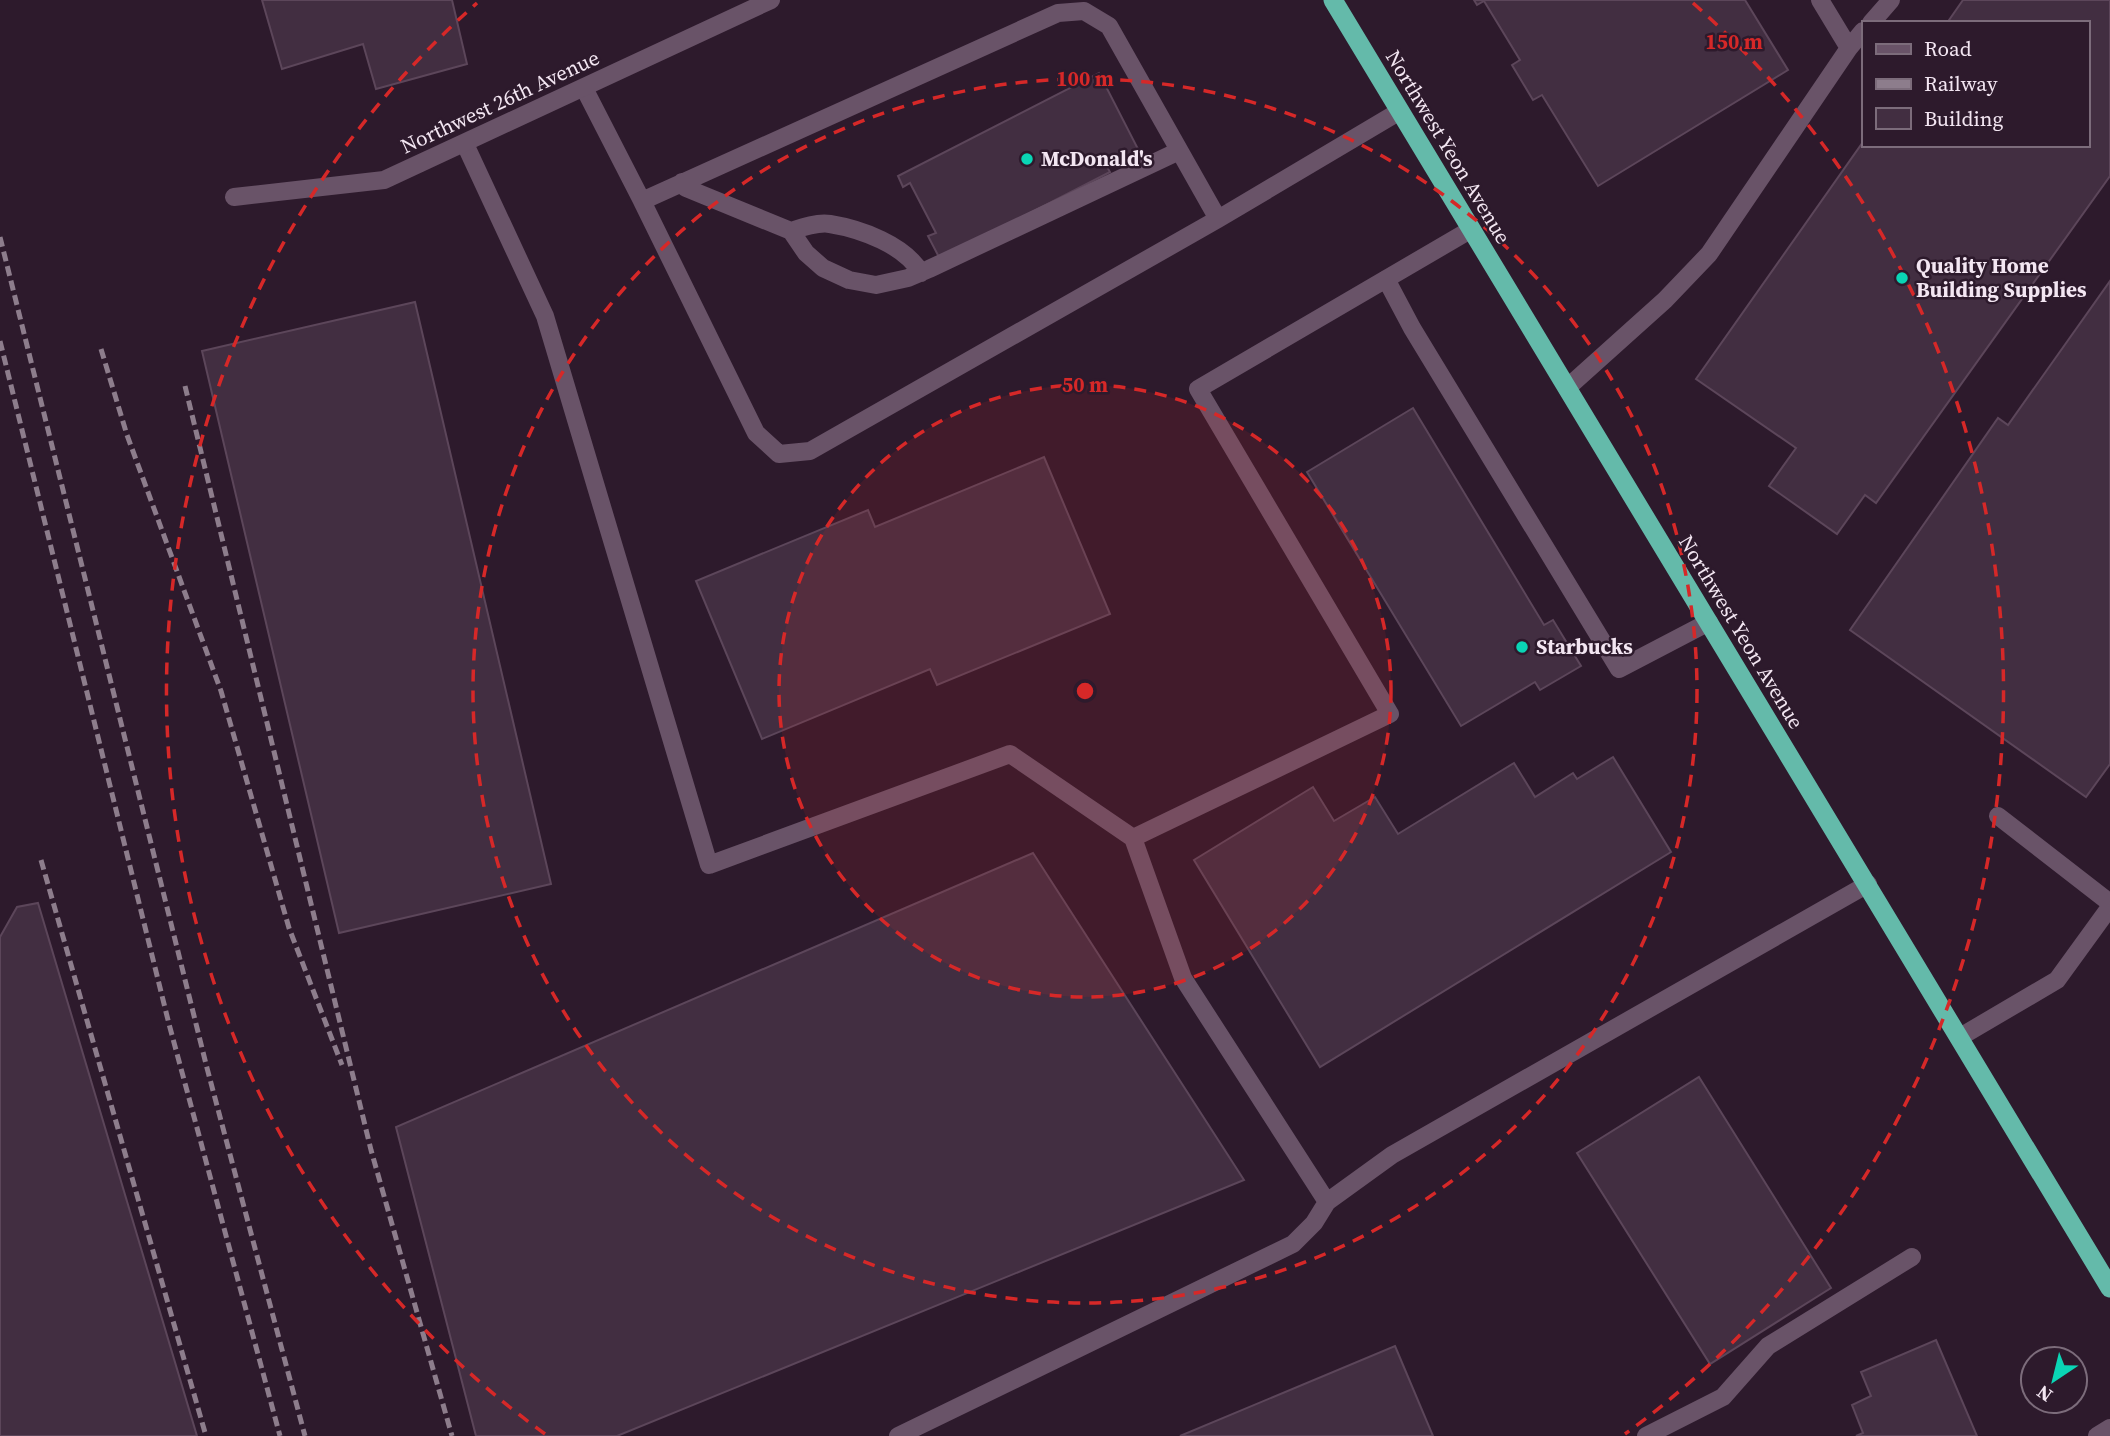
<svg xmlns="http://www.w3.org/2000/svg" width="2110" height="1436" font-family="'Source Serif 4',serif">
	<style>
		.building { fill: #422e41; stroke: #5c465a; stroke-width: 2 }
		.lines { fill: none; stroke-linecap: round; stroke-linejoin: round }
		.service { stroke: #695368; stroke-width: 18 }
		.minor { stroke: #695368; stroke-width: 18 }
		.trunk { stroke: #64baaa; stroke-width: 19 }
		.rail { stroke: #8d7d8c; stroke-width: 5; stroke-dasharray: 10 5; stroke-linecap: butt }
		.ring { fill: none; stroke: #d62828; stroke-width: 3.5; stroke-dasharray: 12 9 }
		.poi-dot { fill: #0ad5b5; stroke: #2d1a2c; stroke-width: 2.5 }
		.labels { text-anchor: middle; stroke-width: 5; stroke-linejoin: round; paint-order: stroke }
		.street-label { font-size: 21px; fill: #f3e6f2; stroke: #2d1a2c }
		.poi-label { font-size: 21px; font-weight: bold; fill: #f3e6f2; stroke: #2d1a2c; text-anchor: start }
		.centre { fill: #d62828; stroke: #2d1a2c; stroke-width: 3.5 }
		.ring-label { font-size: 21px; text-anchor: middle; font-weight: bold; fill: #d62828; stroke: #2d1a2c; stroke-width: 5; stroke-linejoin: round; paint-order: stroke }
	</style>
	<rect width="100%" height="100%" fill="#2d1a2c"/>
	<path class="building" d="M262,0H452L467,64L376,89L363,44L282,69Z
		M1474,0H1745L1788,70L1598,186L1542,95L1533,100L1512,65L1520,60L1484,1L1477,5Z
		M1963,0H2110V176L1876,503L1865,495L1837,534L1769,486L1796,448L1696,379L1863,142V145H2087V23H1947Z
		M1099,73L1139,151L1107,167L1110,172L940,259L928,236L936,233L910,183L903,187L898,176Z
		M2110,281V764L2086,797L1850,630L1998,418L2008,425Z
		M415,302L551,884L339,933L202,351Z
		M1413,408L1544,625L1553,620L1581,666L1540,690L1535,682L1461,726L1307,472Z
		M1044,457L1110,614L937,685L930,669L762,739L696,581L868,510L875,527Z
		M1613,757L1671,852L1320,1067L1194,860L1313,787L1334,821L1375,797L1398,834L1514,763L1535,797L1573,773L1577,779Z
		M1033,853L1244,1180L617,1436H476L396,1127Z
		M38,903L197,1436H0V937L17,907Z
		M1699,1077L1831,1288L1710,1364L1577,1153Z
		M1936,1340L1977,1436H1856L1863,1433L1852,1405L1871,1396L1861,1372Z
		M1395,1346L1433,1436H1180Z"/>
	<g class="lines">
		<path class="service" d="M1820,0L1849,48
			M1871,23L1891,0
			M584,88L642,201
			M465,144L545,316L709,865L1010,754L1133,838L1183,978L1327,1202
			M682,182L686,188L791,231L806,253L823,268L849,280L876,285L908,278L929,269L1179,151
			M1218,219L1109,26L1084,11L1058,13L642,201L756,433L779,454L810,451L1218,219L1400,111
			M791,231C803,227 818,222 830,224C861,229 905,245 921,273
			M1386,279L1412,328L1619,669L1709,622
			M1567,388L1665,300L1709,254L1849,48L1863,31
			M1998,816L2110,903
			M1133,838L1390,714L1198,389L1470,230
			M1960,1037L2057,980L2110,907
			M898,1436L1293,1244L1314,1223L1327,1202L1392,1155L1868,884
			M1646,1436L1723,1397L1768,1346L1912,1257
			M2097,1436L2110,1428"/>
		<path class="minor" d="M234,197L384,180L771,0"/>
		<path class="trunk" d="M1333,0L2110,1288"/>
		<path class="rail" d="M0,237L207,1068L305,1436
			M0,341L169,1024L280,1436
			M101,349L127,435L221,691L289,928L342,1065
			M185,386L371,1150L452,1436
			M41,860L206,1436"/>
	</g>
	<circle cx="1085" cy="691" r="306" fill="#d62828" fill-opacity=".12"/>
	<g class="ring">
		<circle cx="1085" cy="691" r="306"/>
		<circle cx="1085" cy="691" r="612"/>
		<path d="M545 1434A918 918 0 0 1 477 3M1693 3A918 918 0 0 1 1625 1434"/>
	</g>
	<g class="poi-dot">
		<circle cx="1027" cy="159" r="7"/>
		<circle cx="1902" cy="278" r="7"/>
		<circle cx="1522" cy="647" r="7"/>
	</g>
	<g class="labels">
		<g class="street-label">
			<text transform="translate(500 102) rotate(-25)" y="7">Northwest 26th Avenue</text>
			<text transform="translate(1448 147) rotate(59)" y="7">Northwest Yeon Avenue</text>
			<text transform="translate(1741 632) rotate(59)" y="7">Northwest Yeon Avenue</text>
		</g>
		<g class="poi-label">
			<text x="1041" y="166">McDonald's</text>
			<text x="1916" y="273">Quality Home<tspan x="1916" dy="24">Building Supplies</tspan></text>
			<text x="1536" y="654">Starbucks</text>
		</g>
	</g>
	<circle cx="1085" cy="691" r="10" class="centre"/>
	<g class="ring-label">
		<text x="1734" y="49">150 m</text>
		<text x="1085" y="86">100 m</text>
		<text x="1085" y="392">50 m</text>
	</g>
	<rect x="1862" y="21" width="228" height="126" fill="#2d1a2c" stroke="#7c6c7b" stroke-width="2"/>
	<rect x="1876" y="44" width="35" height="10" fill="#695368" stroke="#7c6c7b" stroke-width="2"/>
	<text x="1924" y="56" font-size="21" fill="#f3e6f2">Road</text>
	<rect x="1876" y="79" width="35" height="10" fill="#8d7d8c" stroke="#7c6c7b" stroke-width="2"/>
	<text x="1924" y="91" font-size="21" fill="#f3e6f2">Railway</text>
	<rect x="1876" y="108" width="35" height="21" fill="#422e41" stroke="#7c6c7b" stroke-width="2"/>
	<text x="1924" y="126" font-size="21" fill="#f3e6f2">Building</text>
	<g transform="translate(2054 1380) rotate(215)"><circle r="33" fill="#2d1a2c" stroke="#7c6c7b" stroke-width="2"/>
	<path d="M0-5L12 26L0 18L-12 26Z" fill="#0ad5b5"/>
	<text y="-10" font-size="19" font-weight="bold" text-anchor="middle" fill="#f3e6f2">N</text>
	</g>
</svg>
